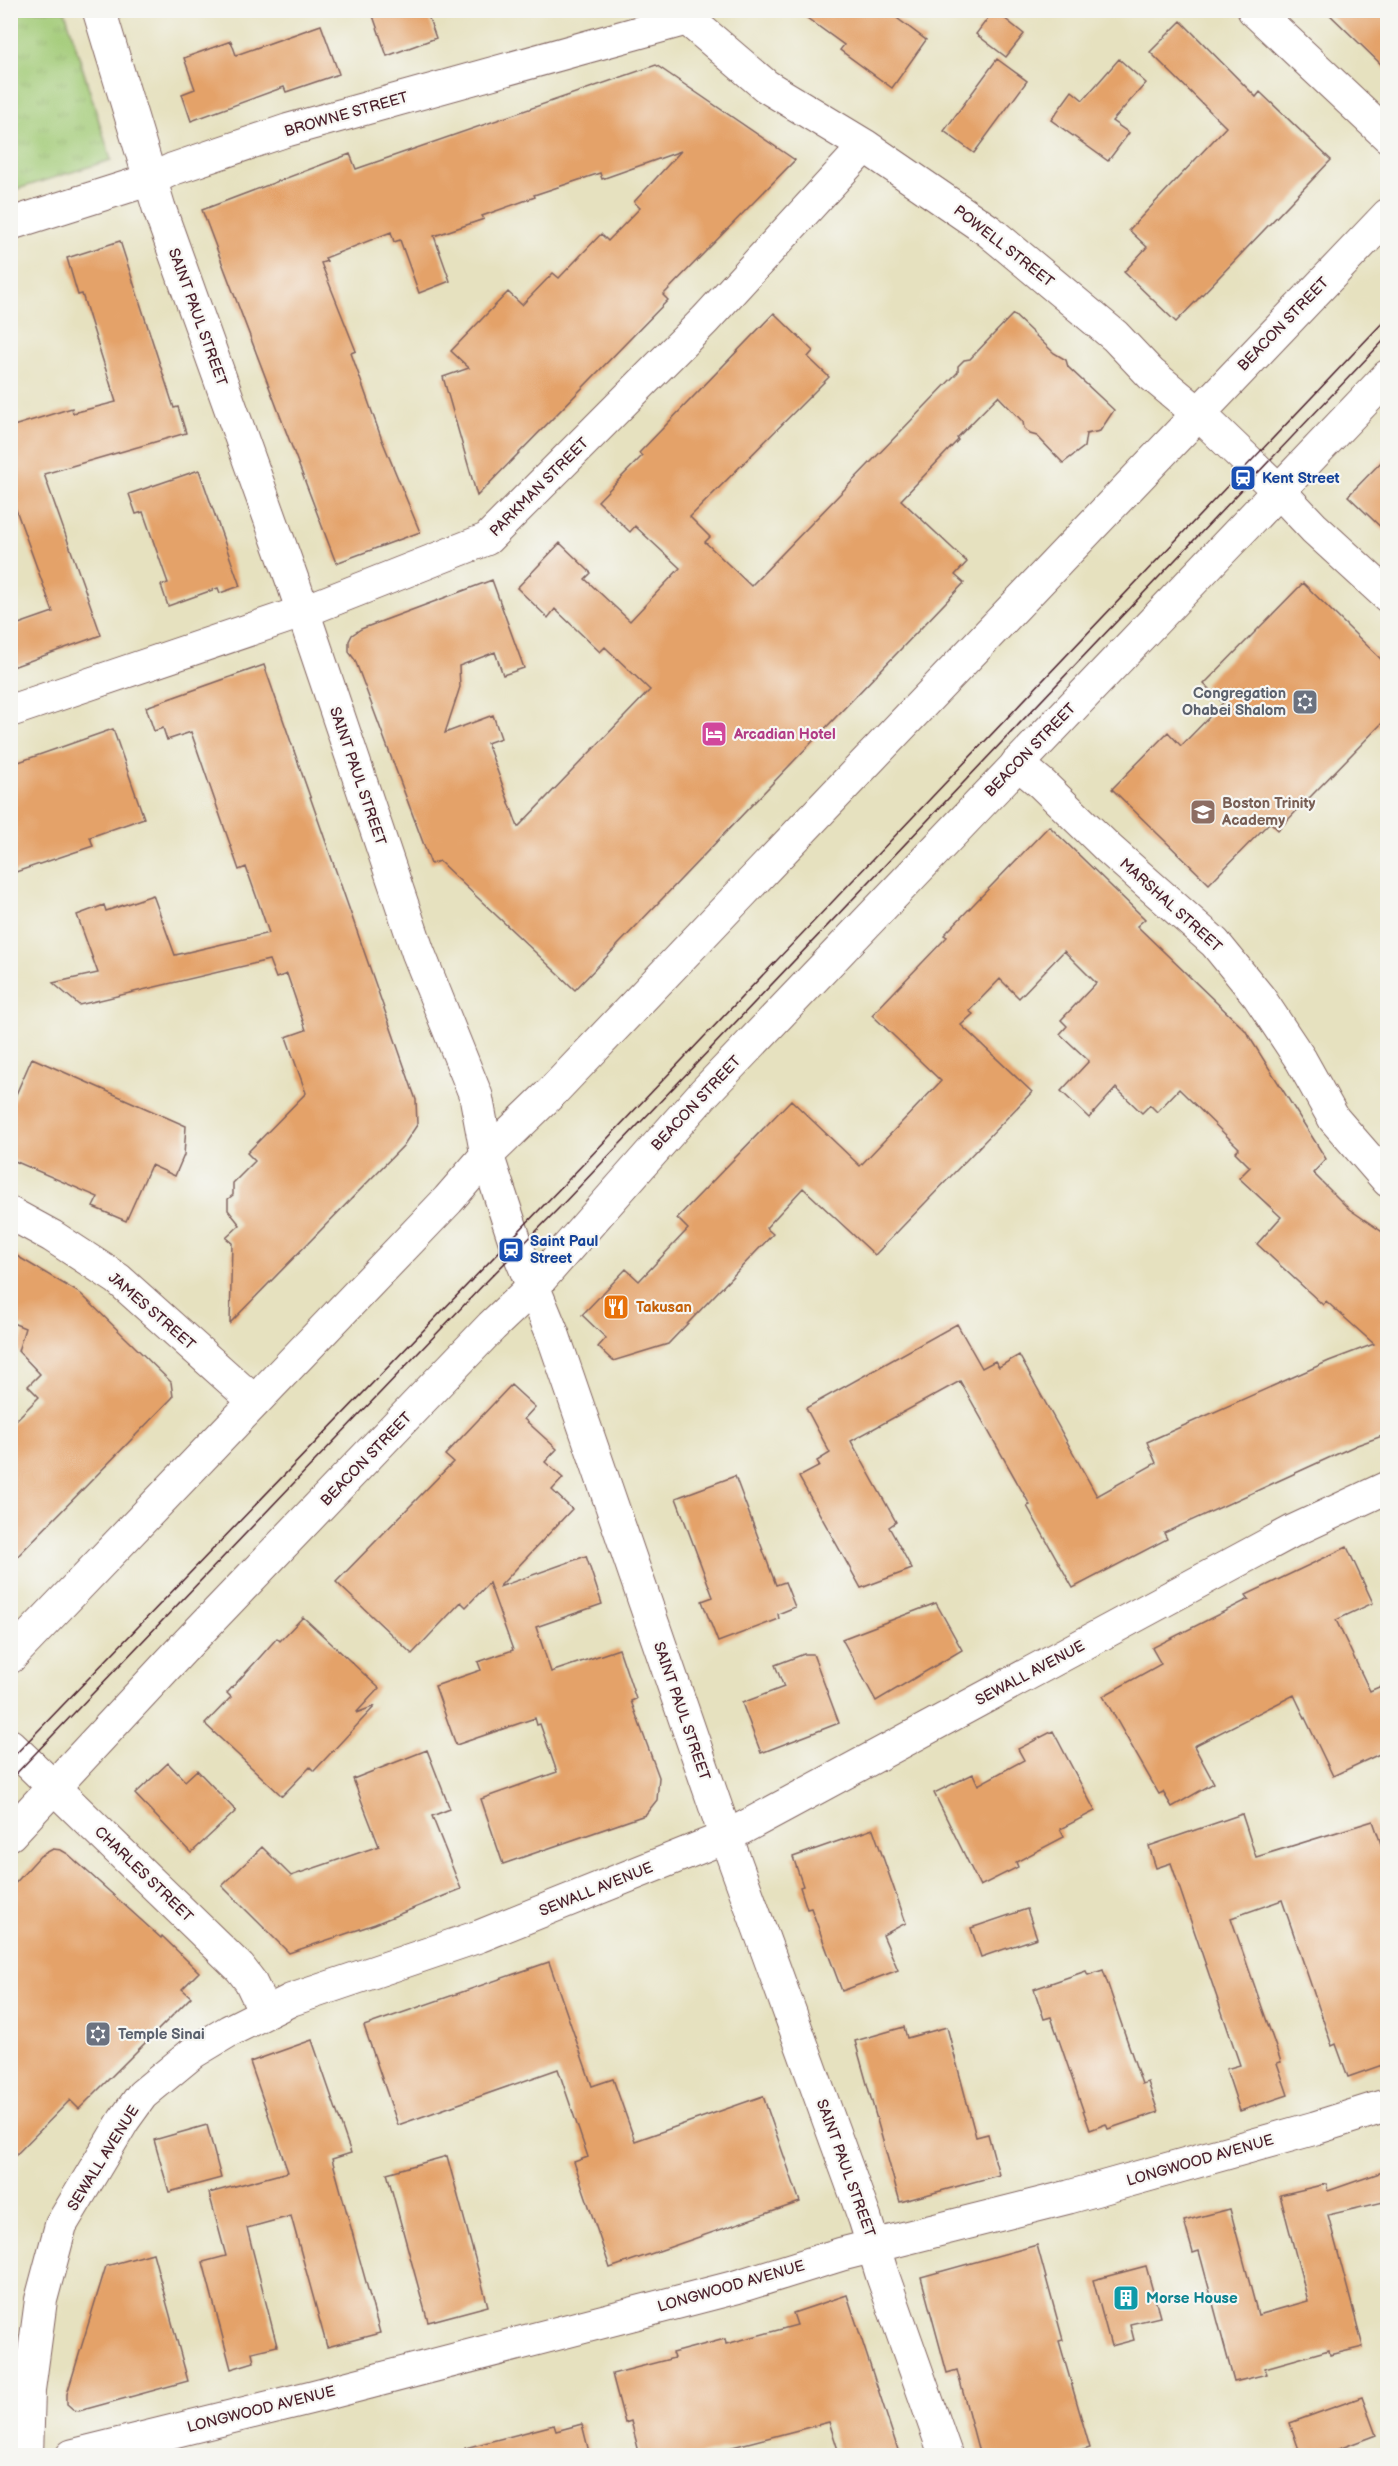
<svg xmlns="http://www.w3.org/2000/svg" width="1398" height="2466" font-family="'Balsamiq Sans',sans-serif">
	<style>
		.park { fill: url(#park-tufts); stroke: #767551; stroke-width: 1.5 }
		.building { fill: #e4a269 }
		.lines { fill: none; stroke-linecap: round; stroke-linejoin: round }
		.minor-casing { stroke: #81635f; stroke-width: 34 }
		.tertiary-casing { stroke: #81635f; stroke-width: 35 }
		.secondary-casing { stroke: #81635f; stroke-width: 35 }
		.primary-casing { stroke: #81635f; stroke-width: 35 }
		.minor { stroke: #fff; stroke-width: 32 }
		.tertiary { stroke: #fff; stroke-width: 33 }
		.secondary { stroke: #fff; stroke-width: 33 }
		.primary { stroke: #fff; stroke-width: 33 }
		.tram { stroke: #4a1f2b; stroke-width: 1.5 }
		.labels { text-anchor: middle; stroke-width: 4.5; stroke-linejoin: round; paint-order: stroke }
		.street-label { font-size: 15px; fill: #4a1f2b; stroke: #f6f6f2 }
		.transit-label { font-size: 15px; font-weight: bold; fill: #164399; stroke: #f6f6f2; text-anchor: start }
		.worship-label { font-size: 15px; font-weight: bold; fill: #5b616d; stroke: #f6f6f2; text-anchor: end }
		.hotel-label { font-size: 15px; font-weight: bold; fill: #b23c85; stroke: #f6f6f2; text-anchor: start }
		.education-label { font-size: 15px; font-weight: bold; fill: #785e54; stroke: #f6f6f2; text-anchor: start }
		.food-label { font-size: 15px; font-weight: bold; fill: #c56008; stroke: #f6f6f2; text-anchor: start }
		.culture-label { font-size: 15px; font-weight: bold; fill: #0d838f; stroke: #f6f6f2; text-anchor: start }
	</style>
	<defs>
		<pattern id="park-tufts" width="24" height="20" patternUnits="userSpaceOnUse" patternTransform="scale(1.5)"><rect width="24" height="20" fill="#a2cb77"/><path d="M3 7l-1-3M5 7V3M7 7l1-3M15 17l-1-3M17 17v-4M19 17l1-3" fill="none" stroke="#8dae67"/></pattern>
	</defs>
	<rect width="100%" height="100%" fill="#f6f6f2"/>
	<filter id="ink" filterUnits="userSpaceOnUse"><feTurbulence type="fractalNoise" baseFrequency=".0167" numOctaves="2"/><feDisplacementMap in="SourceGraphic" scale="12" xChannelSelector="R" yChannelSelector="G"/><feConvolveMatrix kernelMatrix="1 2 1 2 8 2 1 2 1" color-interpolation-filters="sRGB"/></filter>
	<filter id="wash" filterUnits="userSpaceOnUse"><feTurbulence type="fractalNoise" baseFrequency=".008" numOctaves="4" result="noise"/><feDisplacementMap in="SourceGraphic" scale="24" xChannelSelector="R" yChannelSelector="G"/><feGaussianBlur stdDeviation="1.35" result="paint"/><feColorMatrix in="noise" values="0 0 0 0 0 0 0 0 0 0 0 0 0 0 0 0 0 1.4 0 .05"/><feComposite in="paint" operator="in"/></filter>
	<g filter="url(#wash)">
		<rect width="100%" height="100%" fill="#e6e1bf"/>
		<path class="park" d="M11,10L65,11L111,160L11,191Z"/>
		<g id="blocks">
			<path class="building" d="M371,10H426L436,38L387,56Z
				M796,10H886L926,40L892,88L840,50L844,45Z
				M994,10L1024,34L1006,57L976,34Z
				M1325,10H1388V71Z
				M1181,21L1256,97L1260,92L1331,160L1176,322L1124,272L1147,247L1129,230L1226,127L1150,52Z
				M321,25L339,74L286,92L284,87L191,121L182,94L195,89L184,58L231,41L236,55Z
				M997,59L1027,81L974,153L944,131Z
				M1119,59L1146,83L1112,121L1129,133L1108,161L1051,120L1072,91L1083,100Z
				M656,65L795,160L663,295L668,300L477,496L443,377L469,368L451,351L508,292L522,305L553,273L559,278L601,234L608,241L640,208L634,202L681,151L602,179L600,173L534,195L535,197L482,216L484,219L434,236L450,281L419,293L400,240L394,242L391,232L325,258L327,261L321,263L356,351L351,353L382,440L420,532L336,563L202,210L350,154L356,169Z
				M120,241L174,408L178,407L186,433L44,474L101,635L10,668V627L53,612L10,493V427L72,408L73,413L116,402L82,294L78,295L67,258Z
				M774,313L813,351L808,357L829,377L690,517L710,537L705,542L751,586L958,372V366L964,360L970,359L1013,314L1054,353L1066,360L1068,367L1114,410L1100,431L1086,434L1084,447L1063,463L1037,436L1030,434L1024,428L1023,422L998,396L957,438L958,440L901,500L967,562L955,575L964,583L575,990L439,861L431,864L355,660L349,652V641L352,635L361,629L492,580L524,668L503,675L495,652L459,666L460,687L445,733L493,715L501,738L487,743L518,827L650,690L605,647L600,652L555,609L548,618L517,588L560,543L591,573L585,579L630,621L680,568L635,526L630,532L598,501L642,456L639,453Z
				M1388,455V534L1348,496Z
				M199,470L240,586L220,593L218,588L168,606L161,585L168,583L143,512L136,514L129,494Z
				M1303,583L1388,666V717L1278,830L1270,822L1209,884L1112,789L1168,732L1181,746L1223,703L1204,684Z
				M264,665L416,1100L417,1125L403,1146L230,1323L232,1243L226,1238L240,1225L228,1210V1199L233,1195V1183L255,1161L247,1153L306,1093L286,1037L306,1030L287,974L276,978L269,960L79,1005L53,983L98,973L77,915L104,905L106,911L153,895L175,955L269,933L246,867L239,870L191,732L167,740L163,728L154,731L146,707Z
				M113,729L144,818L90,837L93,846L10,874V765Z
				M1049,826L1145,919L1137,926L1245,1030L1326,1159L1313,1173L1349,1209L1388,1236V1434L1357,1445L1164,1533L1167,1539L1073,1588L1027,1506L1030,1505L960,1381L851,1441L896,1522L889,1527L912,1569L861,1588L799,1477L820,1466L817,1461L830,1453L806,1408L957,1324L982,1368L995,1361L999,1367L1019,1355L1097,1496L1156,1463L1147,1442L1329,1361L1374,1344L1326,1301L1323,1305L1257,1244L1281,1217L1239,1178L1250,1167L1235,1152L1239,1148L1179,1089L1157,1112L1150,1105L1142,1113L1116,1088L1089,1118L1061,1091L1089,1061L1060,1034L1067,1026L1061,1020L1096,983L1064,951L1019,998L1000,979L969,1011L973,1014L961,1025L1032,1092L875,1255L803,1188L766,1228L773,1234L668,1344L613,1361L598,1347L606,1338L582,1315L626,1269L639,1281L688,1229L677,1218L791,1100L860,1166L941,1081L872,1015L947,937L944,935Z
				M32,1058L186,1126L184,1155L175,1176L151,1165L126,1221L93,1207L98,1197L10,1159V1108Z
				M10,1252L81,1294L171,1382L173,1397L10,1564V1426L39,1397L28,1386L40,1374L18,1351L25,1328L10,1322Z
				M511,1385L535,1407L524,1419L557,1449L545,1462L563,1478L552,1490L572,1509L499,1587L586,1556L602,1604L536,1627L551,1672L619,1649L636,1699L631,1701L659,1777L657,1800L645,1815L503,1864L481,1799L557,1772L540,1724L537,1725L535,1718L456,1745L435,1686L481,1670L478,1662L513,1650L489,1583L466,1607L461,1602L412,1654L336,1582L453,1462L445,1455Z
				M735,1476L776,1585L785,1582L795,1607L778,1614L779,1619L718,1642L702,1601L713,1597L676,1498Z
				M1347,1547L1373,1603L1336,1620L1370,1691L1388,1683V1750L1333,1776L1294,1695L1194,1746L1214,1783L1172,1807L1163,1792L1159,1794L1103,1696L1161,1664L1152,1648L1249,1599L1246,1595Z
				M936,1603L962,1650L876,1701L842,1639Z
				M303,1617L379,1688L356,1713L375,1706L314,1771L310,1767L282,1796L205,1724L231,1697L227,1693L261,1656L277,1638L280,1641Z
				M804,1654H813L839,1723L761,1753L742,1703L784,1687L775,1665Z
				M1053,1731L1095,1811L1060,1829L1064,1837L1016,1862L1018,1867L980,1886L934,1793L973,1774L978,1785L1024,1760L1018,1749Z
				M427,1750L450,1809L432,1816L461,1889L375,1924L289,1953L222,1886L262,1847L291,1876L379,1846L353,1779Z
				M168,1763L185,1781L197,1770L236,1811L191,1853L135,1794Z
				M1242,1814L1256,1857L1373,1821L1388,1864V2063L1348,2077L1336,2044L1332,2046L1282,1900L1231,1918L1281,2062L1277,2063L1288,2095L1240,2111L1226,2069L1240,2065L1171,1863L1156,1868L1149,1846Z
				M873,1829L906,1923L883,1935L898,1970L842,1991L811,1908L807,1909L800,1887L803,1886L793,1857Z
				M53,1849L61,1850L68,1854L161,1938L162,1936L199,1972L182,1989L191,1997L79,2109L70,2100L10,2161V1889L40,1856Z
				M1027,1909L1037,1938L981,1957L971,1928Z
				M549,1962L592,2086L613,2079L635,2141L763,2096L800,2202L610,2268L574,2162L588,2157L558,2069L398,2125L364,2026Z
				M1103,1970L1142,2084L1148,2082L1158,2112L1108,2129L1106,2124L1090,2130L1051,2017L1044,2019L1034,1989L1086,1971L1088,1975Z
				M904,2027L907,2038L947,2027L976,2137L988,2134L999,2175L900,2202L855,2041Z
				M312,2040L351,2153L332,2159L380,2333L327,2347L291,2216L247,2228L277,2346L252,2352L254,2362L231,2369L203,2262L226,2256L209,2193L288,2172L250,2062Z
				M207,2125L221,2178L169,2192L154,2140Z
				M447,2156L488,2306L428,2322L387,2173Z
				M1388,2170V2201L1328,2215L1363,2347L1330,2355L1329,2350L1265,2368L1267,2374L1234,2382L1199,2251L1193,2253L1184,2221L1230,2209L1258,2315L1308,2301L1280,2195L1326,2184L1328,2191Z
				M1037,2245L1063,2340L1059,2341L1090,2448L1063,2456H980L957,2370L947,2373L921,2277Z
				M153,2253L188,2381L79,2411L74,2410L67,2404V2394L106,2266Z
				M1146,2266L1160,2317L1130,2324L1134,2340L1111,2346L1093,2280Z
				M847,2295L900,2456H840L829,2422L698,2456H640L631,2421L625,2423L612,2374L674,2358L672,2353L725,2339L726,2344L797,2325L793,2313Z
				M1362,2397L1376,2435L1320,2456H1301L1290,2423Z
				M582,2424L590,2456H466L465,2448L554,2425L556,2431Z"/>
		</g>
	</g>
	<g filter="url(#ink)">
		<use href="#blocks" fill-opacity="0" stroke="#81635f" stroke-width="1.5"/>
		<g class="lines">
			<g class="minor-casing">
				<path id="minor" d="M10,224L152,179L173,169L288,130L687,19
					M10,711L302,612L487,539L705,320L865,146
					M1017,763L1042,784L1109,849L1215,943L1259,997L1301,1060L1334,1119L1388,1181
					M10,1213L52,1236L118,1279L254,1401
					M10,1745L240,1968L250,1981L265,2012
					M27,2456L29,2390L41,2300L61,2225L124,2120L142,2095L194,2052L229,2031L291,2000L480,1936L726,1837L1293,1531L1388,1487"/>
			</g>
			<g class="tertiary-casing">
				<path id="tertiary" d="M677,10L766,86L865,146L989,231L1115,336L1151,374L1198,413L1278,490L1314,528L1388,596
					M1254,10L1388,136"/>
			</g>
			<g class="secondary-casing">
				<path id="secondary" d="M99,10L159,208L294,585L418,952L476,1096L487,1155L518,1250L553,1335L726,1837L865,2219L882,2274L946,2456
					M72,2456L312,2397L736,2287L842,2254L1069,2197L1315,2128L1388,2105"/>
			</g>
			<g class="primary-casing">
				<path id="primary" d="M10,1657L448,1200L487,1155L552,1092L1388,215
					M10,1834L187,1644L492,1326L533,1287L704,1093L1388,376"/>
			</g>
			<use href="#minor" class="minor"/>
			<use href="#tertiary" class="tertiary"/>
			<use href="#secondary" class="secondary"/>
			<use href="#primary" class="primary"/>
			<path class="tram" d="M10,1760L569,1179L1388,317
				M10,1780L486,1282L560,1207L1388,336"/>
		</g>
	</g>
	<defs>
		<g id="station-square" transform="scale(1.35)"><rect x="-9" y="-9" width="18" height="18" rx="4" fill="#1a4fb4" stroke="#f6f6f2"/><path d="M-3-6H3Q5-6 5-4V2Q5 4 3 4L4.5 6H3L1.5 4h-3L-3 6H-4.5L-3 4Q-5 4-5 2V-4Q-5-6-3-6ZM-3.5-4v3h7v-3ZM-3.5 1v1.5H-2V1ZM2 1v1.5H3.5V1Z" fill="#fff"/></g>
		<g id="synagogue-square" transform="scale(1.35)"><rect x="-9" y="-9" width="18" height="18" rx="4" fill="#6b7280" stroke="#f6f6f2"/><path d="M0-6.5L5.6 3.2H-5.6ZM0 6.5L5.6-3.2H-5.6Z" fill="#fff"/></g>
		<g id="hotel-square" transform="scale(1.35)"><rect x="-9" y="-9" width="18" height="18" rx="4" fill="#d1479c" stroke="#f6f6f2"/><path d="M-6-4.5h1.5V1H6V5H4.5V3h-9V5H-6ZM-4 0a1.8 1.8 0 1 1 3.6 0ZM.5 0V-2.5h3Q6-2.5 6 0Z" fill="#fff"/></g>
		<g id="school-square" transform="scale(1.35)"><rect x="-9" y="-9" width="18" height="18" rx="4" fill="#8d6e63" stroke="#f6f6f2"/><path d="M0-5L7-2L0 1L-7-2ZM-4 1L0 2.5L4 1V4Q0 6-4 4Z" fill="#fff"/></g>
		<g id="restaurant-square" transform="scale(1.35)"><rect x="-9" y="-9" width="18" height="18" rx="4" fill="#e8710a" stroke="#f6f6f2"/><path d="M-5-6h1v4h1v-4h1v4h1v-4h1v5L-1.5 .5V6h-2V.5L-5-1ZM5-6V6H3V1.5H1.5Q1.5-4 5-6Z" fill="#fff"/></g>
		<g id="building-square" transform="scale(1.35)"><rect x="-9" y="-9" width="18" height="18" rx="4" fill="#0f9aa8" stroke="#f6f6f2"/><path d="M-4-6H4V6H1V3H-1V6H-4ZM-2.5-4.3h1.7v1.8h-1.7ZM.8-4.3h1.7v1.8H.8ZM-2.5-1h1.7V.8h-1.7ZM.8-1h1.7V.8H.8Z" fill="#fff"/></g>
	</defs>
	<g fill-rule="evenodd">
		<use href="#station-square" x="1243" y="478"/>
		<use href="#synagogue-square" x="1305" y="702"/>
		<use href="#hotel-square" x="714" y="734"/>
		<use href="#school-square" x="1203" y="812"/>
		<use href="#station-square" x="511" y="1250"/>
		<use href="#restaurant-square" x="616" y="1307"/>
		<use href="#synagogue-square" x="98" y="2034"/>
		<use href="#building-square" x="1126" y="2298"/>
	</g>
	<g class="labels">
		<g class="street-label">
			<text transform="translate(346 114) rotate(-16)" y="5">BROWNE STREET</text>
			<text transform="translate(1004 246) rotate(38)" y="5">POWELL STREET</text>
			<text transform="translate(198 317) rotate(70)" y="5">SAINT PAUL STREET</text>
			<text transform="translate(1283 324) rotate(-46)" y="5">BEACON STREET</text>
			<text transform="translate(539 487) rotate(-45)" y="5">PARKMAN STREET</text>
			<text transform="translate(1030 750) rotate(-46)" y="5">BEACON STREET</text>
			<text transform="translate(358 776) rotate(71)" y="5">SAINT PAUL STREET</text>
			<text transform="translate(1171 905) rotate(42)" y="5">MARSHAL STREET</text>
			<text transform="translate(696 1103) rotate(-47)" y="5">BEACON STREET</text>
			<text transform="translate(152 1311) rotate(41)" y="5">JAMES STREET</text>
			<text transform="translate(366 1459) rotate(-46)" y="5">BEACON STREET</text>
			<text transform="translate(1030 1673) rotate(-28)" y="5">SEWALL AVENUE</text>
			<text transform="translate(682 1711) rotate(71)" y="5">SAINT PAUL STREET</text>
			<text transform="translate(144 1874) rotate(44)" y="5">CHARLES STREET</text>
			<text transform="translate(596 1889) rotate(-22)" y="5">SEWALL AVENUE</text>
			<text transform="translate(103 2158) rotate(-58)" y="5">SEWALL AVENUE</text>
			<text transform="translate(1200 2160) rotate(-16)" y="5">LONGWOOD AVENUE</text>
			<text transform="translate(846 2168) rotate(70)" y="5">SAINT PAUL STREET</text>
			<text transform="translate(731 2286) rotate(-16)" y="5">LONGWOOD AVENUE</text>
			<text transform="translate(261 2409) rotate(-14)" y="5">LONGWOOD AVENUE</text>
		</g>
		<g class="transit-label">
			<text x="1262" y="483">Kent Street</text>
			<text x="530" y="1246">Saint Paul<tspan x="530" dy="17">Street</tspan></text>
		</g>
		<g class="worship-label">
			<text x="1286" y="698">Congregation<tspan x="1286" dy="17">Ohabei Shalom</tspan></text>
			<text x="118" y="2039" text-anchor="start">Temple Sinai</text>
		</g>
		<g class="hotel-label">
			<text x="734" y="739">Arcadian Hotel</text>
		</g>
		<g class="education-label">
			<text x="1222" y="808">Boston Trinity<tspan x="1222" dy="17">Academy</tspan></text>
		</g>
		<g class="food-label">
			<text x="636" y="1312">Takusan</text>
		</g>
		<g class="culture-label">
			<text x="1146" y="2303">Morse House</text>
		</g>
	</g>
	<rect width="1398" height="2466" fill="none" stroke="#f6f6f2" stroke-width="36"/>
</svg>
